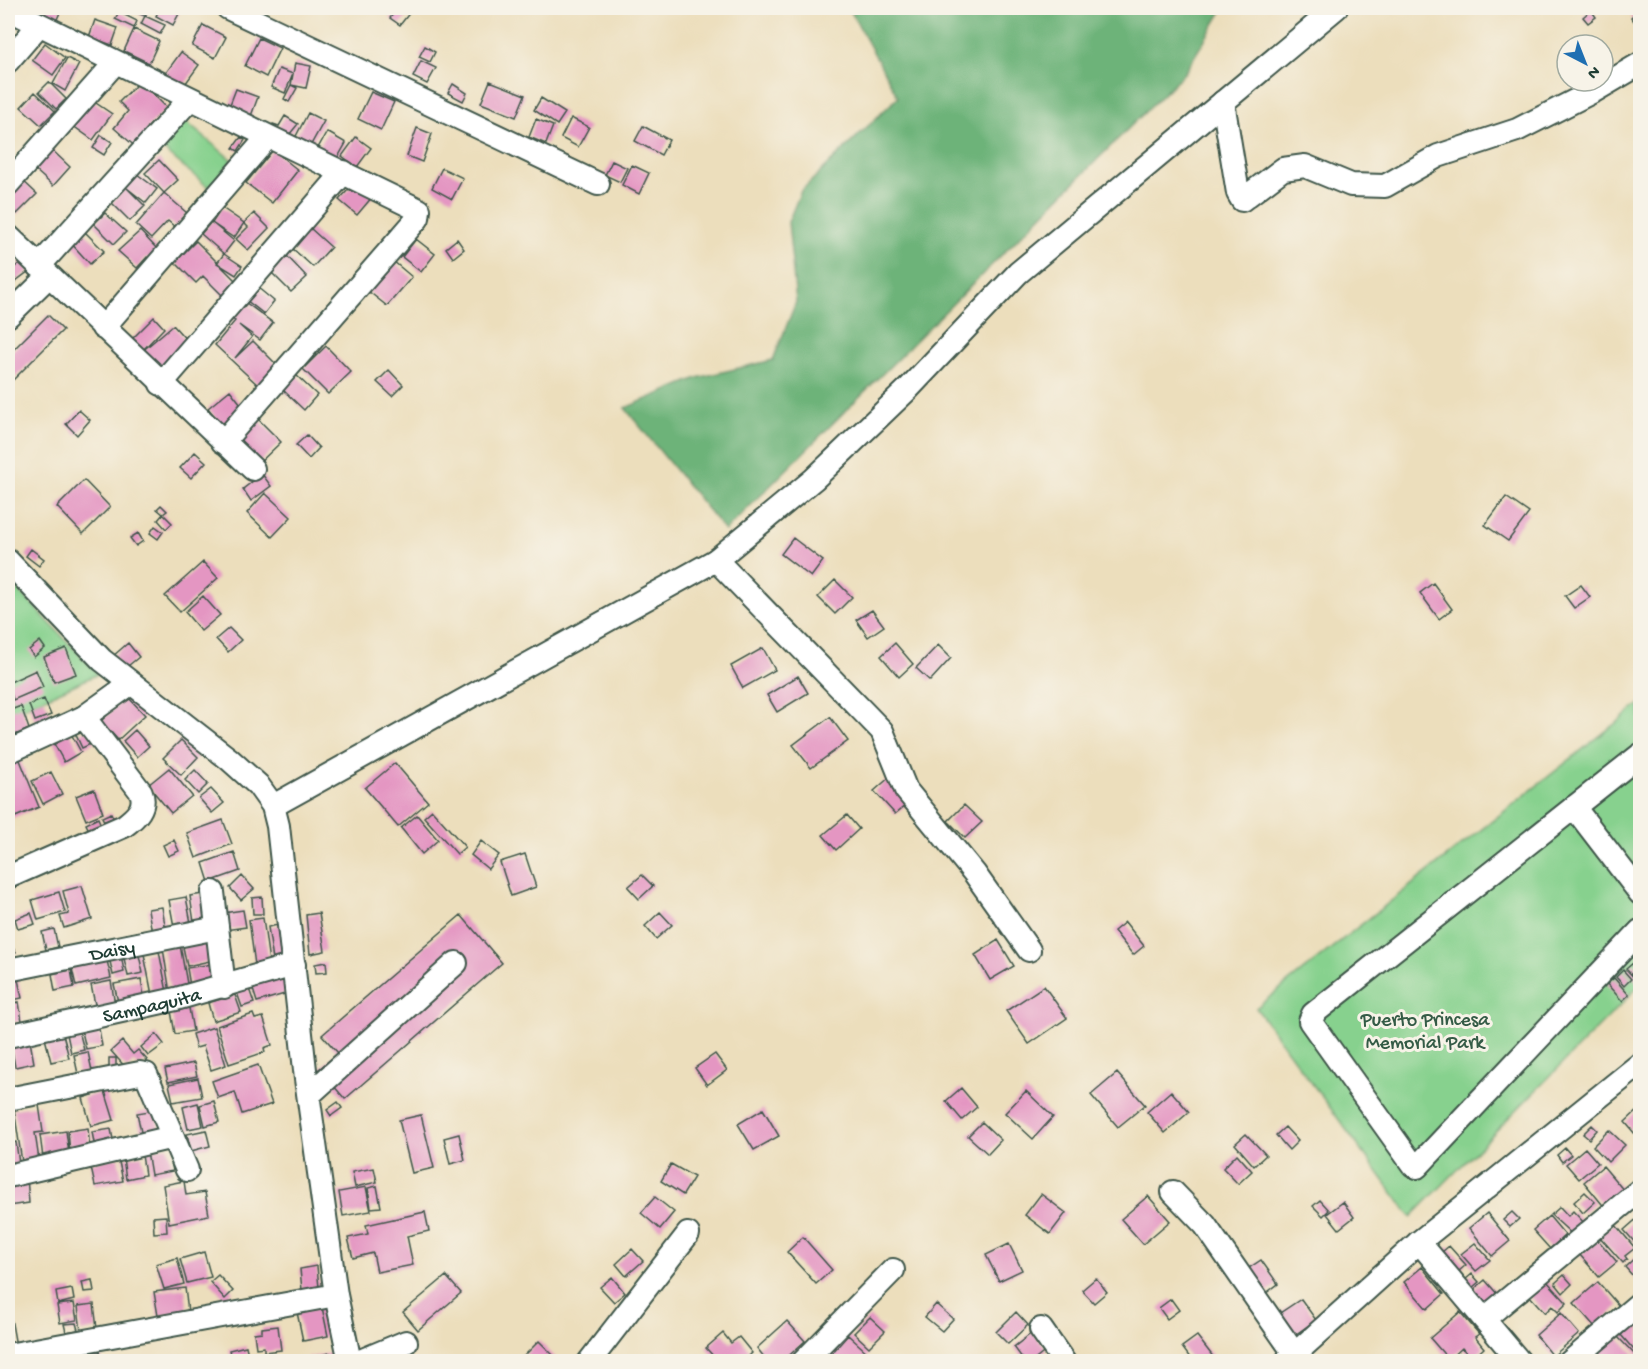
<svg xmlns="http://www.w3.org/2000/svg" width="1648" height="1369" font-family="'Gochi Hand',sans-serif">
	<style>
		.green { fill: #87d18e; stroke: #538761; stroke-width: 1.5 }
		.forest { fill: #6db379; stroke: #467856; stroke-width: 1.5 }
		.building { fill: #e496c2 }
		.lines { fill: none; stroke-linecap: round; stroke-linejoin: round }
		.minor-casing { stroke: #3e5548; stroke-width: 26 }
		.minor { stroke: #fff; stroke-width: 22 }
		.labels { text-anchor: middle; stroke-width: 6; stroke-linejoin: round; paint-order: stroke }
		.street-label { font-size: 20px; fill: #1f3d34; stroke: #f7f3e8 }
		.park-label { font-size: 20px; fill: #345b46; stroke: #f7f3e8 }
	</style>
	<rect width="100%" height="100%" fill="#f7f3e8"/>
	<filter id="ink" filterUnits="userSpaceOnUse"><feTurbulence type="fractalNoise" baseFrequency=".0167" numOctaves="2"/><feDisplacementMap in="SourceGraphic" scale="12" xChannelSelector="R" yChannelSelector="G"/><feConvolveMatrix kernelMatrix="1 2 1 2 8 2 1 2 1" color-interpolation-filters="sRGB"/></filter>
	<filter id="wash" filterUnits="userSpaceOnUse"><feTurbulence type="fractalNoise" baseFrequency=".008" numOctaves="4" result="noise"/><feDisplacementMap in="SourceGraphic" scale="24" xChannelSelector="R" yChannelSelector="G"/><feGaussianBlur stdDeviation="1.35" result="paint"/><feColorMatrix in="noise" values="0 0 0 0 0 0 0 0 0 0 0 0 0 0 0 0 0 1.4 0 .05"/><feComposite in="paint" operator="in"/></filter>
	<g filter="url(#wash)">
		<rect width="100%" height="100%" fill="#ecdebc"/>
		<path class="green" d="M181,118L232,160L209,188L158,145Z
			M8,579L98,674L8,715Z
			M1640,704V985L1411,1217L1256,1008Z"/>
		<path class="forest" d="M849,8H1224L1185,72L725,531L625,408L697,378L773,360L796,302L788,222L801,191L898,97Z"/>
		<g id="blocks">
			<path class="building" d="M41,8H62L54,26L36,18Z
				M125,8H149L145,16Z
				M160,8H182L173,25L156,16Z
				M398,8H406L411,11L400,25L390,18Z
				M1591,10L1596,17L1588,23L1583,17Z
				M1639,10L1640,12V29L1631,17Z
				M119,12L137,21L134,28L115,19Z
				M8,13L18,20L8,35Z
				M145,16L165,25L160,34L141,24Z
				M95,20L118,28L112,45L89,37Z
				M203,25L226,37L215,58L192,46Z
				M134,29L159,41L149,63L124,51Z
				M259,38L280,48L266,77L245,66Z
				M45,43L65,58L53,75L32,60Z
				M425,46L435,52L430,62L419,57Z
				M181,52L199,65L183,87L165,74Z
				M67,58L79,64L65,91L53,84Z
				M421,61L436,68L427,84L413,77Z
				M295,63L311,66L306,88L291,85Z
				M279,69L293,74L285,93L271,87Z
				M140,81L167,108L148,127L153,132L138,149L114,128L128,111L119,102Z
				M490,81L525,95L516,117L481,103Z
				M49,82L66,99L56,109L39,92Z
				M453,84L467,93L463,101L448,93Z
				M291,85L297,88L289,102L284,99Z
				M236,89L258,97L251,116L229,107Z
				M35,92L55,111L41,125L21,107Z
				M371,92L394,102L381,130L358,119Z
				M87,97L112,114L93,140L69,123Z
				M541,98L565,113L557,125L534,110Z
				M308,113L324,121L308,150L293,142Z
				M285,116L298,124L284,141L268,134L273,124L279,126Z
				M571,118L589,127L578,147L561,138Z
				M536,119L553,126L546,144L529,137Z
				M643,126L669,140L661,155L635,141Z
				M417,128L432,134L422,162L407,156Z
				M327,132L346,143L337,159L318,148Z
				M101,135L112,142L104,155L93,148Z
				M241,137L245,140L238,151L233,148Z
				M356,137L371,148L357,167L342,156Z
				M51,149L70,167L53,186L34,169Z
				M273,150L298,170L272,203L246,183Z
				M159,160L178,180L164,193L145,173Z
				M612,161L627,168L620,182L605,175Z
				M632,165L649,173L639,194L622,185Z
				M442,168L463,178L452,199L432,188Z
				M137,174L157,189L146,203L127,188L145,206L130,221L112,203Z
				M19,177L37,194L17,214L8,205V189Z
				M356,181L373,196L357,215L339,200Z
				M164,193L187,213L175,227L168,221L151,239L136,225Z
				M222,208L244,223L234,238L212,223Z
				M105,213L126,232L114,244L94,224Z
				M254,213L269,228L248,250L236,239L248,227L244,223Z
				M211,222L234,241L224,254L201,234Z
				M310,228L331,247L313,267L292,248Z
				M83,230L104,251L90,264L70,242Z
				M140,231L158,250L149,259L147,257L137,268L118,251Z
				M416,239L435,254L421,272L402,257Z
				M457,239L464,249L453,258L446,248Z
				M196,241L240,285L226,299L203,276L196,283L175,262Z
				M224,254L242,266L236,275L217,263Z
				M285,254L307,277L291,292L269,270Z
				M22,261L29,271L13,283L8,273Z
				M393,261L412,277L387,306L368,291Z
				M257,287L274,301L264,314L246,300Z
				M245,302L273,323L260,340L239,325L252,337L235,358L253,341L280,368L260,387L215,345L235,321L232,319Z
				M48,315L63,330L11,382L8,379V355Z
				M154,317L164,328L142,351L131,340Z
				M173,325L189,343L155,371L140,353Z
				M326,346L351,372L328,394L303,369Z
				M389,370L403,385L392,396L377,382Z
				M296,375L317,395L304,410L282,389Z
				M230,390L244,408L222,426L208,408Z
				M79,410L90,420L77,435L66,424Z
				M256,417L281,442L254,468L230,443Z
				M307,435L319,448L309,459L296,445Z
				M195,452L206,462L191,478L180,468Z
				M262,474L271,486L251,501L243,489Z
				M84,480L110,507L83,534L57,507Z
				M265,493L291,517L272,537L247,513Z
				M1506,497L1529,513L1508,541L1485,525Z
				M161,505L167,511L163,514L157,509Z
				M163,514L172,523L166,529L158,520Z
				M155,526L163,532L158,539L150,533Z
				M138,533L143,541L136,546L130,538Z
				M793,538L823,561L811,577L781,554Z
				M31,549L44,559L39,566L26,556Z
				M203,562L218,578L180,612L165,596Z
				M835,580L852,597L835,614L818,597Z
				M1433,583L1452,609L1439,619L1420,593Z
				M1581,585L1590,597L1574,608L1565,596Z
				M203,596L220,615L201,631L185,612Z
				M872,610L884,626L868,637L856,620Z
				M229,628L241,640L228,652L216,639Z
				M40,641L45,648L34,657L29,650Z
				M128,643L139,657L123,670L113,656Z
				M895,643L913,664L899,677L881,656Z
				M938,645L951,658L930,681L916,668Z
				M66,648L76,674L54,682L44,657Z
				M763,648L775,670L743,688L731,666Z
				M36,670L43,687L13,700L8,683Z
				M798,676L808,693L777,712L767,695Z
				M127,696L145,715L118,740L101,721Z
				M44,699L51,715L35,721L29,705Z
				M21,706L29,729L15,735L8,711Z
				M830,717L848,741L811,768L793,745Z
				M89,729L95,742L82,748L76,735Z
				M69,730L81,752L64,762L52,740Z
				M135,730L149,746L137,757L123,741Z
				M181,740L198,757L181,775L163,758Z
				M18,755L39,807L8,820V759Z
				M395,763L428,802L398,827L365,788Z
				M169,768L192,796L171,813L148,785Z
				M195,770L208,784L198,794L185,780Z
				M51,772L62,794L43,804L32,781Z
				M891,776L912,800L895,814L874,791Z
				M94,789L103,813L86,820L76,796Z
				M211,789L224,803L212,813L199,798Z
				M964,805L982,822L965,838L948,821Z
				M432,810L465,847L457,854L424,817Z
				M111,813L114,819L105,823L102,817Z
				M417,815L438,840L422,854L401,828Z
				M847,815L859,829L836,850L823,835Z
				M98,818L101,825L89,830L86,824Z
				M223,820L232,844L196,858L187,833Z
				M174,840L179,851L168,856L163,845Z
				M481,841L499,855L488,869L471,855Z
				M234,852L240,871L209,882L203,863Z
				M525,854L536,887L511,896L500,862Z
				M642,875L653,886L639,899L628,887Z
				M242,876L254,889L241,900L230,888Z
				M82,886L92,919L64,928L60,916L69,914L63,891Z
				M59,892L65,912L38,920L32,900Z
				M210,893L214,918L194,922L190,896Z
				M186,897L191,923L174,927L169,900Z
				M262,897L263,914H253L252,898Z
				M162,907L166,931L152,933L148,909Z
				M243,910L246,927L225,930L223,913Z
				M660,912L672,925L656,939L645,926Z
				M31,913L35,924L18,929L15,919Z
				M319,913L325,951L310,954L306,915Z
				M461,915L502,963L345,1099L319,1069L338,1053L322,1035Z
				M263,918L269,962L255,965L249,920Z
				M1125,922L1144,946L1133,955L1114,931Z
				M283,924L287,958L273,960L268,927Z
				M54,929L58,947L46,950L42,932Z
				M215,936L219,959L187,966L182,942Z
				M998,940L1014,966L990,980L975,955Z
				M180,945L188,989L170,993L163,948Z
				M11,946L16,952L8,959V949Z
				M138,951L143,973L128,976L123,954Z
				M159,951L167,992L152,995L144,954Z
				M121,954L124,972L113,975L109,957Z
				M106,956L111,978L76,986L71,964Z
				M326,962L327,972L316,973L315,964Z
				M218,963L221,980L190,986L187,968Z
				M1633,963L1640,971V984L1626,969Z
				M71,970L74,987L55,991L52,974Z
				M1623,970L1631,979L1624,986L1616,977Z
				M290,972L295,991L257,1002L251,983Z
				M17,975L22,998L8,1001V977Z
				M1614,978L1629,995L1622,1001L1607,984Z
				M141,979L144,996L118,1002L114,984Z
				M111,981L115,1005L96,1009L91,985Z
				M247,983L254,1003L242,1007L235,987Z
				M1044,986L1067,1018L1029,1044L1006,1011Z
				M235,995L241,1012L213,1021L208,1003Z
				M19,1002L22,1021L8,1023V1004Z
				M189,1008L193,1031L175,1034L171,1011Z
				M253,1014L255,1019L263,1017L272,1045L264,1048L265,1052L229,1064L217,1026Z
				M98,1023L102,1046L86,1049L81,1027Z
				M214,1027L226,1065L211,1070L203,1046L196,1048L192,1034Z
				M79,1031L84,1050L71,1053L67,1034Z
				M63,1034L69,1058L51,1062L45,1038Z
				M156,1034L164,1044L148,1056L141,1047Z
				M30,1041L34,1063L15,1067L11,1045Z
				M122,1041L133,1054L138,1050L147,1060L138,1067L134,1062L127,1069L111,1051Z
				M8,1048L12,1065L8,1066Z
				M88,1052L92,1071L78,1074L74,1055Z
				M715,1054L727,1070L707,1085L695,1068Z
				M109,1058H116V1069H109Z
				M194,1063L197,1076L168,1082L165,1069Z
				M258,1065L272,1104L242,1114L235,1092L218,1098L212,1081Z
				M1117,1073L1145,1105L1118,1127L1091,1095Z
				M198,1078L202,1097L173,1102L169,1084Z
				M961,1088L977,1107L962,1120L946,1101Z
				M105,1091L114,1120L91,1126L83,1098Z
				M1026,1091L1053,1117L1033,1139L1005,1113Z
				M1171,1091L1189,1112L1165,1133L1147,1112Z
				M214,1101L219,1122L205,1126L200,1105Z
				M338,1102L342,1108L331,1116L327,1110Z
				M198,1103L203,1126L188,1129L183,1107Z
				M39,1105L43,1132L35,1133L39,1160L22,1162L14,1109Z
				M1640,1108V1140L1625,1122Z
				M763,1109L779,1136L754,1150L738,1124Z
				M155,1110L159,1129L141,1132L137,1113Z
				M421,1115L434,1168L412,1173L399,1120Z
				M982,1122L1001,1140L988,1154L968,1136Z
				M1592,1125L1597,1130L1589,1139L1583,1134Z
				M1285,1127L1298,1141L1289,1150L1276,1135Z
				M88,1128L90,1150L70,1153L68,1131Z
				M111,1129L114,1145L95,1148L92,1132Z
				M206,1130L210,1146L191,1151L187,1134Z
				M1609,1130L1625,1145L1608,1162L1593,1146Z
				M66,1131L69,1154L43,1158L40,1135Z
				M459,1134L465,1160L450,1164L444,1138Z
				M1246,1134L1266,1155L1254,1166L1235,1144Z
				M16,1142L19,1164L8,1166V1143Z
				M168,1146L173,1171L151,1175L147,1151Z
				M1565,1148L1571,1155L1562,1162L1557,1155Z
				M1585,1148L1598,1163L1579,1179L1566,1164Z
				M1237,1154L1252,1171L1238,1184L1223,1168Z
				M142,1155L145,1175L126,1179L123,1158Z
				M118,1157L123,1181L95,1186L90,1163Z
				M671,1164L694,1177L683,1195L661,1181Z
				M1603,1166L1625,1192L1606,1209L1584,1182Z
				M374,1168L377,1182L355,1187L352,1172Z
				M27,1177L29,1203L8,1206V1180Z
				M184,1181L186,1195L205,1192L209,1215L169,1223L163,1185Z
				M377,1186L381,1207L371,1208L368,1188Z
				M366,1187L371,1211L343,1216L339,1192Z
				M1585,1192L1595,1202L1583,1213L1574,1202Z
				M1041,1194L1066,1213L1050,1234L1025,1215Z
				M1148,1196L1170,1221L1143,1244L1121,1219Z
				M655,1197L674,1212L660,1229L641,1213Z
				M1320,1200L1329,1210L1323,1216L1313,1206Z
				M1343,1202L1354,1217L1339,1229L1327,1214Z
				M1560,1207L1568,1216L1573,1211L1586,1225L1574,1236L1551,1215Z
				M425,1212L429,1231L407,1236L413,1265L377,1272L373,1253L353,1258L348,1238L368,1234L366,1225Z
				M1512,1212L1519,1219L1510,1227L1503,1220Z
				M1487,1213L1510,1241L1492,1256L1469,1228Z
				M166,1216L167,1232L154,1233L153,1217Z
				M1549,1216L1565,1235L1550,1249L1533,1230Z
				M1640,1216V1242L1637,1245L1624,1230Z
				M1614,1223L1635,1248L1625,1256L1627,1259L1623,1263L1599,1236Z
				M803,1237L832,1270L816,1284L787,1252Z
				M1598,1240L1617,1262L1599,1277L1580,1255Z
				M1475,1243L1490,1260L1476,1271L1461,1254Z
				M1009,1244L1022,1270L999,1281L986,1255Z
				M1449,1246L1466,1265L1452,1277L1435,1258Z
				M632,1249L643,1261L626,1276L616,1264Z
				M204,1252L211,1277L187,1283L180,1259Z
				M1640,1253V1284L1625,1267Z
				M177,1258L184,1284L164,1289L156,1264Z
				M1261,1260L1278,1284L1261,1297L1243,1272Z
				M317,1266L319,1288L302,1290L300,1269Z
				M1422,1267L1444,1294L1427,1309L1404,1282Z
				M1472,1274L1479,1282L1466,1293L1459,1285Z
				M218,1275L233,1291L225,1299L210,1282Z
				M1564,1275L1572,1284L1563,1293L1555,1283Z
				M446,1276L461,1293L418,1330L403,1312Z
				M612,1277L625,1293L614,1302L600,1287Z
				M1096,1278L1107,1292L1094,1303L1082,1290Z
				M1545,1279L1567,1303L1558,1312L1552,1306L1545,1313L1528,1294Z
				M92,1280L94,1291L84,1292L82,1282Z
				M1485,1280L1499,1296L1485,1307L1472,1291Z
				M1598,1282L1619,1306L1595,1327L1574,1303Z
				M185,1288L188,1312L158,1316L154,1292Z
				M72,1289L74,1300L58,1304L56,1292Z
				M1171,1299L1179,1310L1167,1319L1159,1308Z
				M1301,1299L1316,1320L1292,1337L1277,1315Z
				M74,1303L77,1320L60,1323L57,1305Z
				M94,1304L97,1329L81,1332L78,1306Z
				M936,1304L953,1319L942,1331L925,1317Z
				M322,1307L328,1336L303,1341L297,1312Z
				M1016,1312L1028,1325L1008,1344L996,1332Z
				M1460,1312L1479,1334L1475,1337L1484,1348L1472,1359L1462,1348L1449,1360L1430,1338Z
				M1561,1313L1579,1334L1553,1356L1536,1335Z
				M870,1317L885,1331L869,1347L854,1333Z
				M8,1318H11L16,1346L8,1347Z
				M1637,1320L1640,1324V1357L1621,1335Z
				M787,1321L805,1341L782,1362H768L757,1348Z
				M76,1323L78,1330L66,1332L64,1324Z
				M278,1326L281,1350L264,1352V1347L256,1348L254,1333L262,1332V1328Z
				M1033,1332L1047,1350L1032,1362H1025L1014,1347Z
				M723,1333L731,1343L739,1337L752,1353L743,1362H711L715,1358L706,1348Z
				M848,1335L869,1354L863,1362H824Z
				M1616,1335L1639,1359L1637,1362H1587Z
				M1197,1336L1214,1358L1210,1362H1193L1182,1347Z
				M539,1341L556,1358V1362H518Z
				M246,1346L249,1359L232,1362L229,1350Z
				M100,1351L102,1362H78L77,1355Z
				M330,1353L332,1362H309L308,1358Z"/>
		</g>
	</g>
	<g filter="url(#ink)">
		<use href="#blocks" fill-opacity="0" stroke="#3e5548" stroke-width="1.5"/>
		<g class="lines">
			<g class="minor-casing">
				<g id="minor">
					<path d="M228,8L598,184"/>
					<path d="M8,9L419,210L418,218L223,442"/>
					<path d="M8,61L39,25"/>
					<path d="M1223,102L1238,193L1242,200L1283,169L1305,166L1351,185L1385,186L1438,156L1517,130L1594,91L1640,64"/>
					<path d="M8,184L115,63"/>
					<path d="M8,236L253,469"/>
					<path d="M39,266L190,99"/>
					<path d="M8,316L49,276"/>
					<path d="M103,328L267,138"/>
					<path d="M161,384L344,172"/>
					<path d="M716,560L882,731L906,790L975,874L1029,950"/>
					<path d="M8,561L102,660L229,759L258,785L273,806L278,826L306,1079L336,1295L350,1362"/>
					<path d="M8,752L84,717L130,684"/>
					<path d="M1640,755L1313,1014L1310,1021L1413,1165L1417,1167L1640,931"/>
					<path d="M273,806L716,560L814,479L909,388L1018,273L1336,8"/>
					<path d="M1574,807L1640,893"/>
					<path d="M8,877L124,826C136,817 147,807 141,792L84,717"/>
					<path d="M213,892L224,987"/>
					<path id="s1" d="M8,970L217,928"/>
					<path id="s2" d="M8,1036L176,999L294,965"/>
					<path d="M309,1095L456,963"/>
					<path d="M8,1099L140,1073L146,1074L173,1137"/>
					<path d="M8,1176L173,1137L187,1170"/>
					<path d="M1173,1192L1205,1225L1294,1353"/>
					<path d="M1419,1242L1520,1362"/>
					<path d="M1484,1319L1640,1190"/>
					<path d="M1041,1329L1064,1362"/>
					<path d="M8,1355L336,1295"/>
					<path d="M358,1362L406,1342"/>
					<path d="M589,1362L688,1234"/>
					<path d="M803,1362L893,1270"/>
					<path d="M1286,1362L1419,1242L1640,1064"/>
					<path d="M1570,1362L1640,1303"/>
				</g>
			</g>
			<use href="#minor" class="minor"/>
		</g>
	</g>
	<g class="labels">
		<g class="street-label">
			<text dy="7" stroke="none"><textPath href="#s1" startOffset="106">Daisy</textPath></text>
			<text dy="7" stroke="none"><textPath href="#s2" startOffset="147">Sampaguita</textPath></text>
		</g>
		<g class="park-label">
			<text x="1425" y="1025">Puerto Princesa<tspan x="1425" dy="23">Memorial Park</tspan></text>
		</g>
	</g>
	<rect width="1648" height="1369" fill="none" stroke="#f7f3e8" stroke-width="30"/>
	<g transform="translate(1585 63) rotate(138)"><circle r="28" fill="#f7f3e8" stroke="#a1aaa0" stroke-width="1.5"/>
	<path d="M0-4.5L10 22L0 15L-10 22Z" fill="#1f6fb2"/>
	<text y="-9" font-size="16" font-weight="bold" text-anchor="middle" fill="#1f3d34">N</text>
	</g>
</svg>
